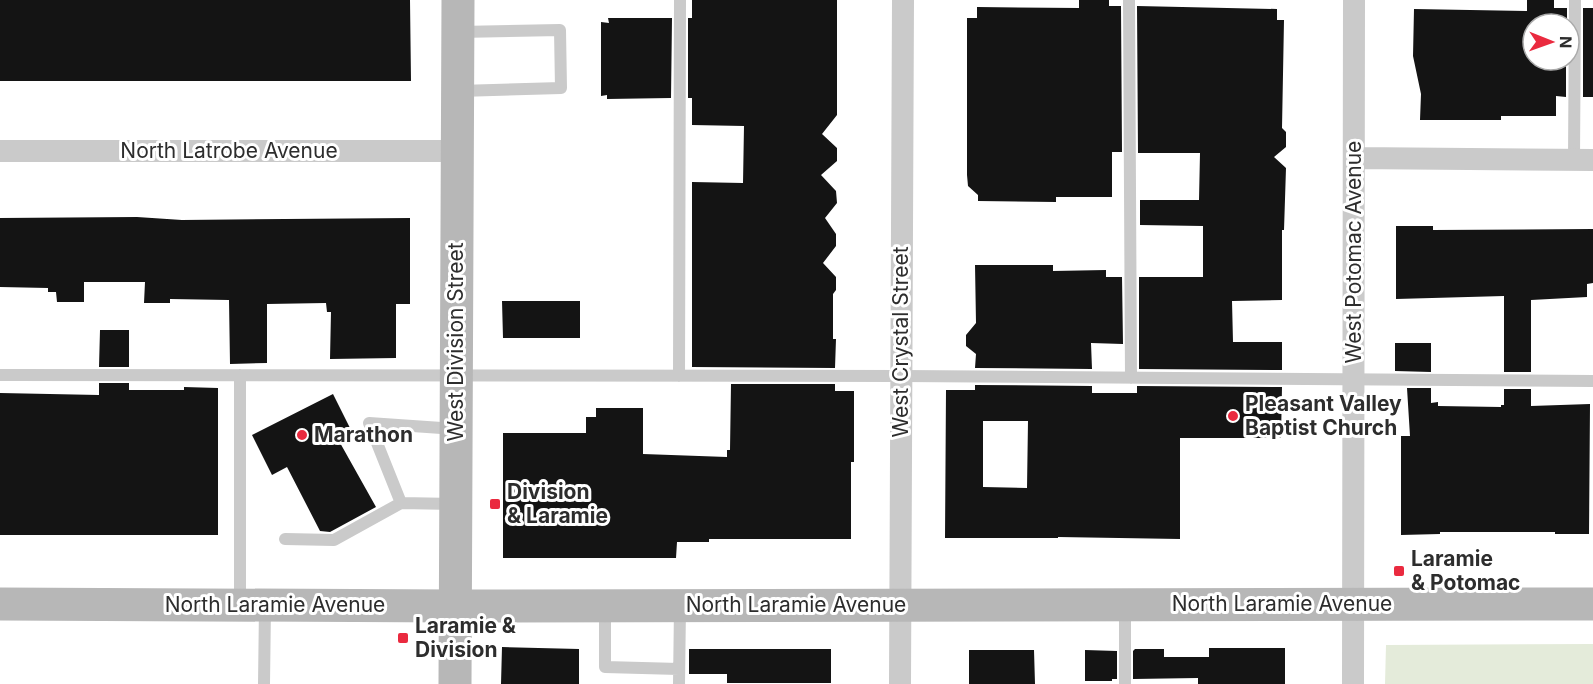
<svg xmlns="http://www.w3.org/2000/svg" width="1593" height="684" font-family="Inter,sans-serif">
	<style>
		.green { fill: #e4ebda }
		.building { fill: #141414; fill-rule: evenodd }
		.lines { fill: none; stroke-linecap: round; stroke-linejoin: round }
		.lane { stroke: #cacaca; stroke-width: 12 }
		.street { stroke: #cacaca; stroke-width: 22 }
		.secondary { stroke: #b7b7b7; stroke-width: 33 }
		.poi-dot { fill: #ea2a3f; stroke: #fff; stroke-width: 2 }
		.labels { text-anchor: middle; stroke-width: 6; stroke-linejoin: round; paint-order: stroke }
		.street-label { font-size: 21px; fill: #2d2d2d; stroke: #fff }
		.poi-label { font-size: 21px; font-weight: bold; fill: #2d2d2d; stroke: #fff; text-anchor: start }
	</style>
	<rect width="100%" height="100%" fill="#fff"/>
	<path class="green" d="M1593,644V684H1385L1386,645Z"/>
	<path class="building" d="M0,0H410L411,81H0Z
		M692,0H837V115L822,134L837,148V161L821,175L836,191L837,203L825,218L836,234V246L823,263L836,277V290L833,294V339H836L835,368L692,367V182L743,183L744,126L692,125V98H688V18H692Z
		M1079,0H1109V6H1121L1122,152H1112V197H1056V202L978,201V195L968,186L967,175V18H977V7L1079,8Z
		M1527,0H1554V8H1567V24H1533V60H1566V97L1556,96V116H1501V120H1420L1421,94L1413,56L1414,9L1527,11Z
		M1137,6L1277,9V20H1284L1282,128L1286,132V147L1274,157L1286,168L1284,230H1282V300L1232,301L1233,342H1282V370L1139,369V277H1203V226L1140,225V200H1199L1200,153H1138Z
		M1583,8H1593V97H1583Z
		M608,18H672L671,98L607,99V95L601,96V22L609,23Z
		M137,217L182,220L410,218V304H396V358L330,359L331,312H327L326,303L267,304V363L230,364L229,300L170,299V303H144L145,282H84V302H57L56,292H48V288L0,287V218Z
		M1396,226H1433V230L1593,229V283L1587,284V297L1531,300V372H1504V296L1396,299Z
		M975,265H1053V271L1106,270V277H1122L1123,344L1091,343L1092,369L975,368L976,354L966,346V335L976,323Z
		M502,301H580V338H503Z
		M100,330H129V367H99Z
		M1395,343H1431V372L1395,371Z
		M99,383H129V390H184V387L218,388V535H0V393L99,395Z
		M731,384H835V391H854V462H851V539H709V542H677L676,558H503V433H586V417H596V408H643V454L727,457V450H730Z
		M975,385L1092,386V393H1137V386L1282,387L1281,438H1180V539L1058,537V538H945L946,390H975ZM983,421H1028L1027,488L983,487Z
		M1407,388H1431V403L1438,402V406L1501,407V405H1504V389H1531V406L1590,404L1589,534H1555V532H1440V534L1401,535V436H1410Z
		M333,394L353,434L339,441L376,507L330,532L320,531L287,467L272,475L252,435Z
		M502,647L579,649V684H501Z
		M1209,648H1285V684H1198V678L1133,679V651L1135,649H1164V657H1209Z
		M689,649H831V683H727V674H689Z
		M969,650H1034L1035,684H969Z
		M1085,650L1117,651V679H1112V681H1085Z"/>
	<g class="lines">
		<path class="lane" d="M1129,0L1131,378
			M459,91L561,88L560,30L459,32
			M1574,159L1575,0
			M0,375L901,376L1593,381
			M240,375V603
			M679,376L680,0
			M401,503L369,423L456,429
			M285,539L334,540L401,503L454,504
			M605,606V667L679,669
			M264,684L265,606
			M679,684L680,607
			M1125,684V606"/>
		<path class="street" d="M0,151H458
			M1354,158L1593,160
			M900,684L903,0
			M1353,684L1354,0"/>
		<path class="secondary" d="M0,604L455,606L1593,604
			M455,684L458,0"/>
	</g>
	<g class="poi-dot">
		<circle cx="1233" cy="416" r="6"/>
		<circle cx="302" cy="435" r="6"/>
		<rect x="489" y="498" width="12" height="12" rx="3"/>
		<rect x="1393" y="565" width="12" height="12" rx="3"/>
		<rect x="397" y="632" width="12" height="12" rx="3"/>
	</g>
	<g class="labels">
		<g class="street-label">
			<text x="229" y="158">North Latrobe Avenue</text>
			<text transform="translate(1354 252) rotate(-90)" y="7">West Potomac Avenue</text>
			<text transform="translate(456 342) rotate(-90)" y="7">West Division Street</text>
			<text transform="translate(901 342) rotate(-90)" y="7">West Crystal Street</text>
			<text x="1282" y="611">North Laramie Avenue</text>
			<text x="275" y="612">North Laramie Avenue</text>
			<text x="796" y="612">North Laramie Avenue</text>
		</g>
		<g class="poi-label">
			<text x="1245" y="411">Pleasant Valley<tspan x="1245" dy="24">Baptist Church</tspan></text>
			<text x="314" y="442">Marathon</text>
			<text x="507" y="499">Division<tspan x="507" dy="24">&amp; Laramie</tspan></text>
			<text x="1411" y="566">Laramie<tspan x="1411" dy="24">&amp; Potomac</tspan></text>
			<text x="415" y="633">Laramie &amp;<tspan x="415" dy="24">Division</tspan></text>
		</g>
	</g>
	<g transform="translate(1551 42) rotate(91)"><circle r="28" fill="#ffffff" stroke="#ababab" stroke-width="1.5"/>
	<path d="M0-4.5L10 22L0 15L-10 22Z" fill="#ea2a3f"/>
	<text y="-9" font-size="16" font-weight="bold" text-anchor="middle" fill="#2d2d2d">N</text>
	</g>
</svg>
